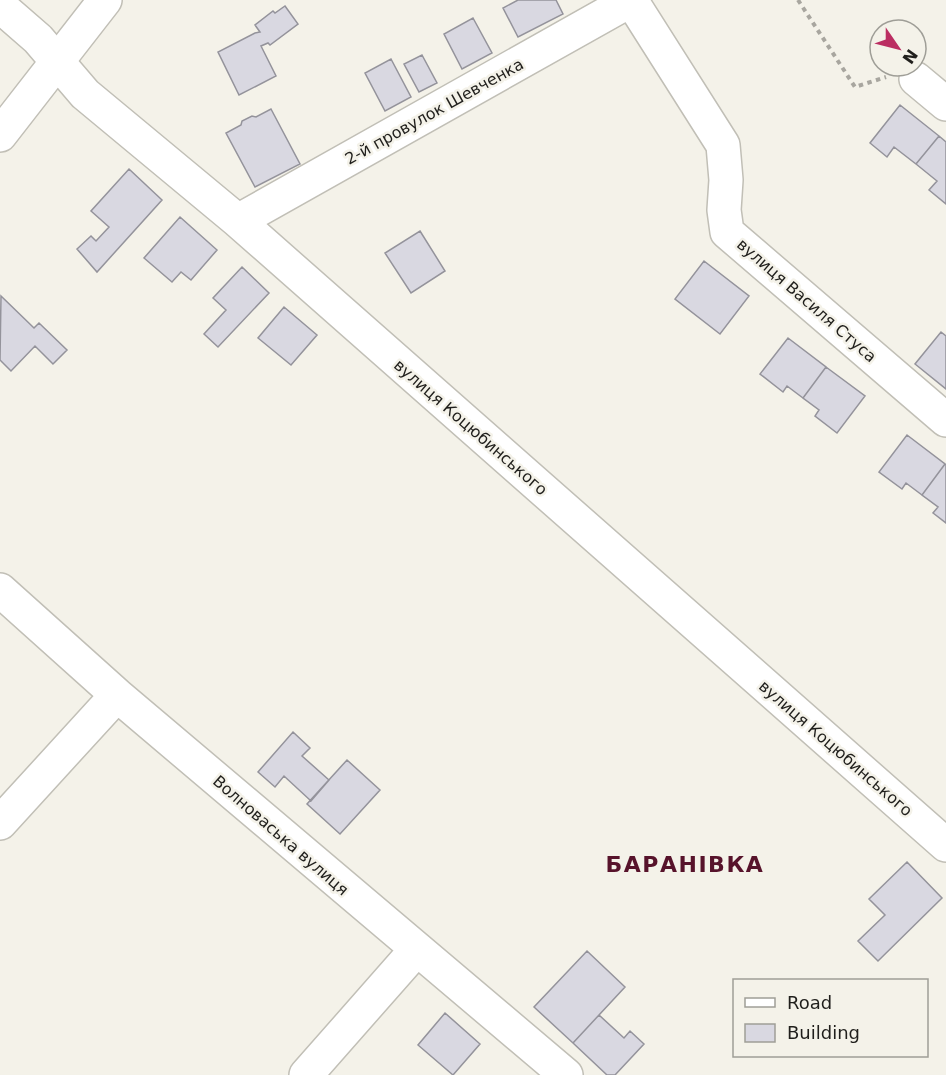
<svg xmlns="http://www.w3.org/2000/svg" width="946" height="1075" font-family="'DejaVu Sans',sans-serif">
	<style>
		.building { fill: #d9d8e1; stroke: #94939b; stroke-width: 1.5 }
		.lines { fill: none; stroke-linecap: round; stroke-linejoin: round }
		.street-casing { stroke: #c1bfb6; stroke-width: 36 }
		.secondary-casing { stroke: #c1bfb6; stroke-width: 36 }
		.path { stroke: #a8a69f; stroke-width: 4; stroke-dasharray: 4.5 4.5; stroke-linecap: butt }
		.street { stroke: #fff; stroke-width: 33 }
		.secondary { stroke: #fff; stroke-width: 33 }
		.labels { text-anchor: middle; stroke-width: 5; stroke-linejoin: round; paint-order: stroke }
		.street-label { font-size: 16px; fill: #201f1c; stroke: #f4f2e9 }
		.district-label { font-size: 22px; font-weight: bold; letter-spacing: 1.5px; fill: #57132b; stroke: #f4f2e9 }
	</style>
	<rect width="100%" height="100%" fill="#f4f2e9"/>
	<path class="building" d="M518,0H556L563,14L518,37L503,8Z
		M285,6L298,24L270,45L268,43L261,46L276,76L239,95L218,52L255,33L260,32L255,25L273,11L275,13Z
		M473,18L492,53L462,69L444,34Z
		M422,55L437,83L419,92L404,64Z
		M391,59L411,97L385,111L365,73Z
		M900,105L939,136L916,164L894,147L887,157L870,143Z
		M271,109L300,164L255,187L226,133L241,125L242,121L252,116L256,117Z
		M939,136L946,142V204L929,190L937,181L916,164Z
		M129,169L162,200L97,272L77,249L91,236L96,241L109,227L91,211Z
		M180,217L217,250L191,280L181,272L172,282L144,258Z
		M420,231L445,271L411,293L385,253Z
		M704,261L749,296L720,334L675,299Z
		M242,267L269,293L218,347L204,334L226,310L213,298Z
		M1,296L34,328L39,323L67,350L53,364L35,346L11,371L0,360Z
		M284,307L317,335L291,365L258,338Z
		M941,332L946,336V389L915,364Z
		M788,338L826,367L803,398L787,386L783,392L760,374Z
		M826,367L865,396L837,433L815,416L819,410L803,398Z
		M907,435L945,464L922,495L906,483L902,489L879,472Z
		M945,464L946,465V523L933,513L938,507L922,495Z
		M293,732L310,748L302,756L329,780L311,801L284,776L275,787L258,772Z
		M347,760L380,790L340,834L307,804Z
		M907,862L942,898L878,961L858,941L885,915L869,899Z
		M587,951L625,987L573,1043L534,1007Z
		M445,1013L480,1044L453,1075L418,1045Z
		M599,1015L624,1038L630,1031L644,1044L615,1075H607L573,1043Z"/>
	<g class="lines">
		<g class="street-casing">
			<path id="street" d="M0,6L38,39L85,94L238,221L946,845
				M916,79L946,104
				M238,221L631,0L723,145L726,180L724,210L727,232L946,420
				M0,590L117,695L566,1075
				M0,823L117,695
				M306,1075L416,950"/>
		</g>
		<g class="secondary-casing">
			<path id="secondary" d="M0,135L105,0"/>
		</g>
		<path class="path" d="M798,0L855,87L886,77"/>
		<use href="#street" class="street"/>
		<use href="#secondary" class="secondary"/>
	</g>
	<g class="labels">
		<g class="street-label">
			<text transform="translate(434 111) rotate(-29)" y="6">2-й провулок Шевченка</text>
			<text transform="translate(807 300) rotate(41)" y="6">вулиця Василя Стуса</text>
			<text transform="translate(471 427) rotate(41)" y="6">вулиця Коцюбинського</text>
			<text transform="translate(836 748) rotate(41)" y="6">вулиця Коцюбинського</text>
			<text transform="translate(281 835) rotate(41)" y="6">Волноваська вулиця</text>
		</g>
		<g class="district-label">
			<text x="685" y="872">БАРАНІВКА</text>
		</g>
	</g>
	<rect x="733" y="979" width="195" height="78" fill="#f4f2e9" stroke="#9f9e97" stroke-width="1.5"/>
	<rect x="745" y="998" width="30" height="9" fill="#ffffff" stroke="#9f9e97" stroke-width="1.5"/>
	<text x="787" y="1009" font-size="18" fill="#201f1c">Road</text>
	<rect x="745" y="1024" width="30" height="18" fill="#d9d8e1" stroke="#9f9e97" stroke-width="1.5"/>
	<text x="787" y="1039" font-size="18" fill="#201f1c">Building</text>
	<g transform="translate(898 48) rotate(125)"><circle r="28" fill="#f4f2e9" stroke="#9f9e97" stroke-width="1.5"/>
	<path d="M0-4.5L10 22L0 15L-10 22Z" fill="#bb2e62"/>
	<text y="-9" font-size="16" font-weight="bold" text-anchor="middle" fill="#201f1c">N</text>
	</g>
</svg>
